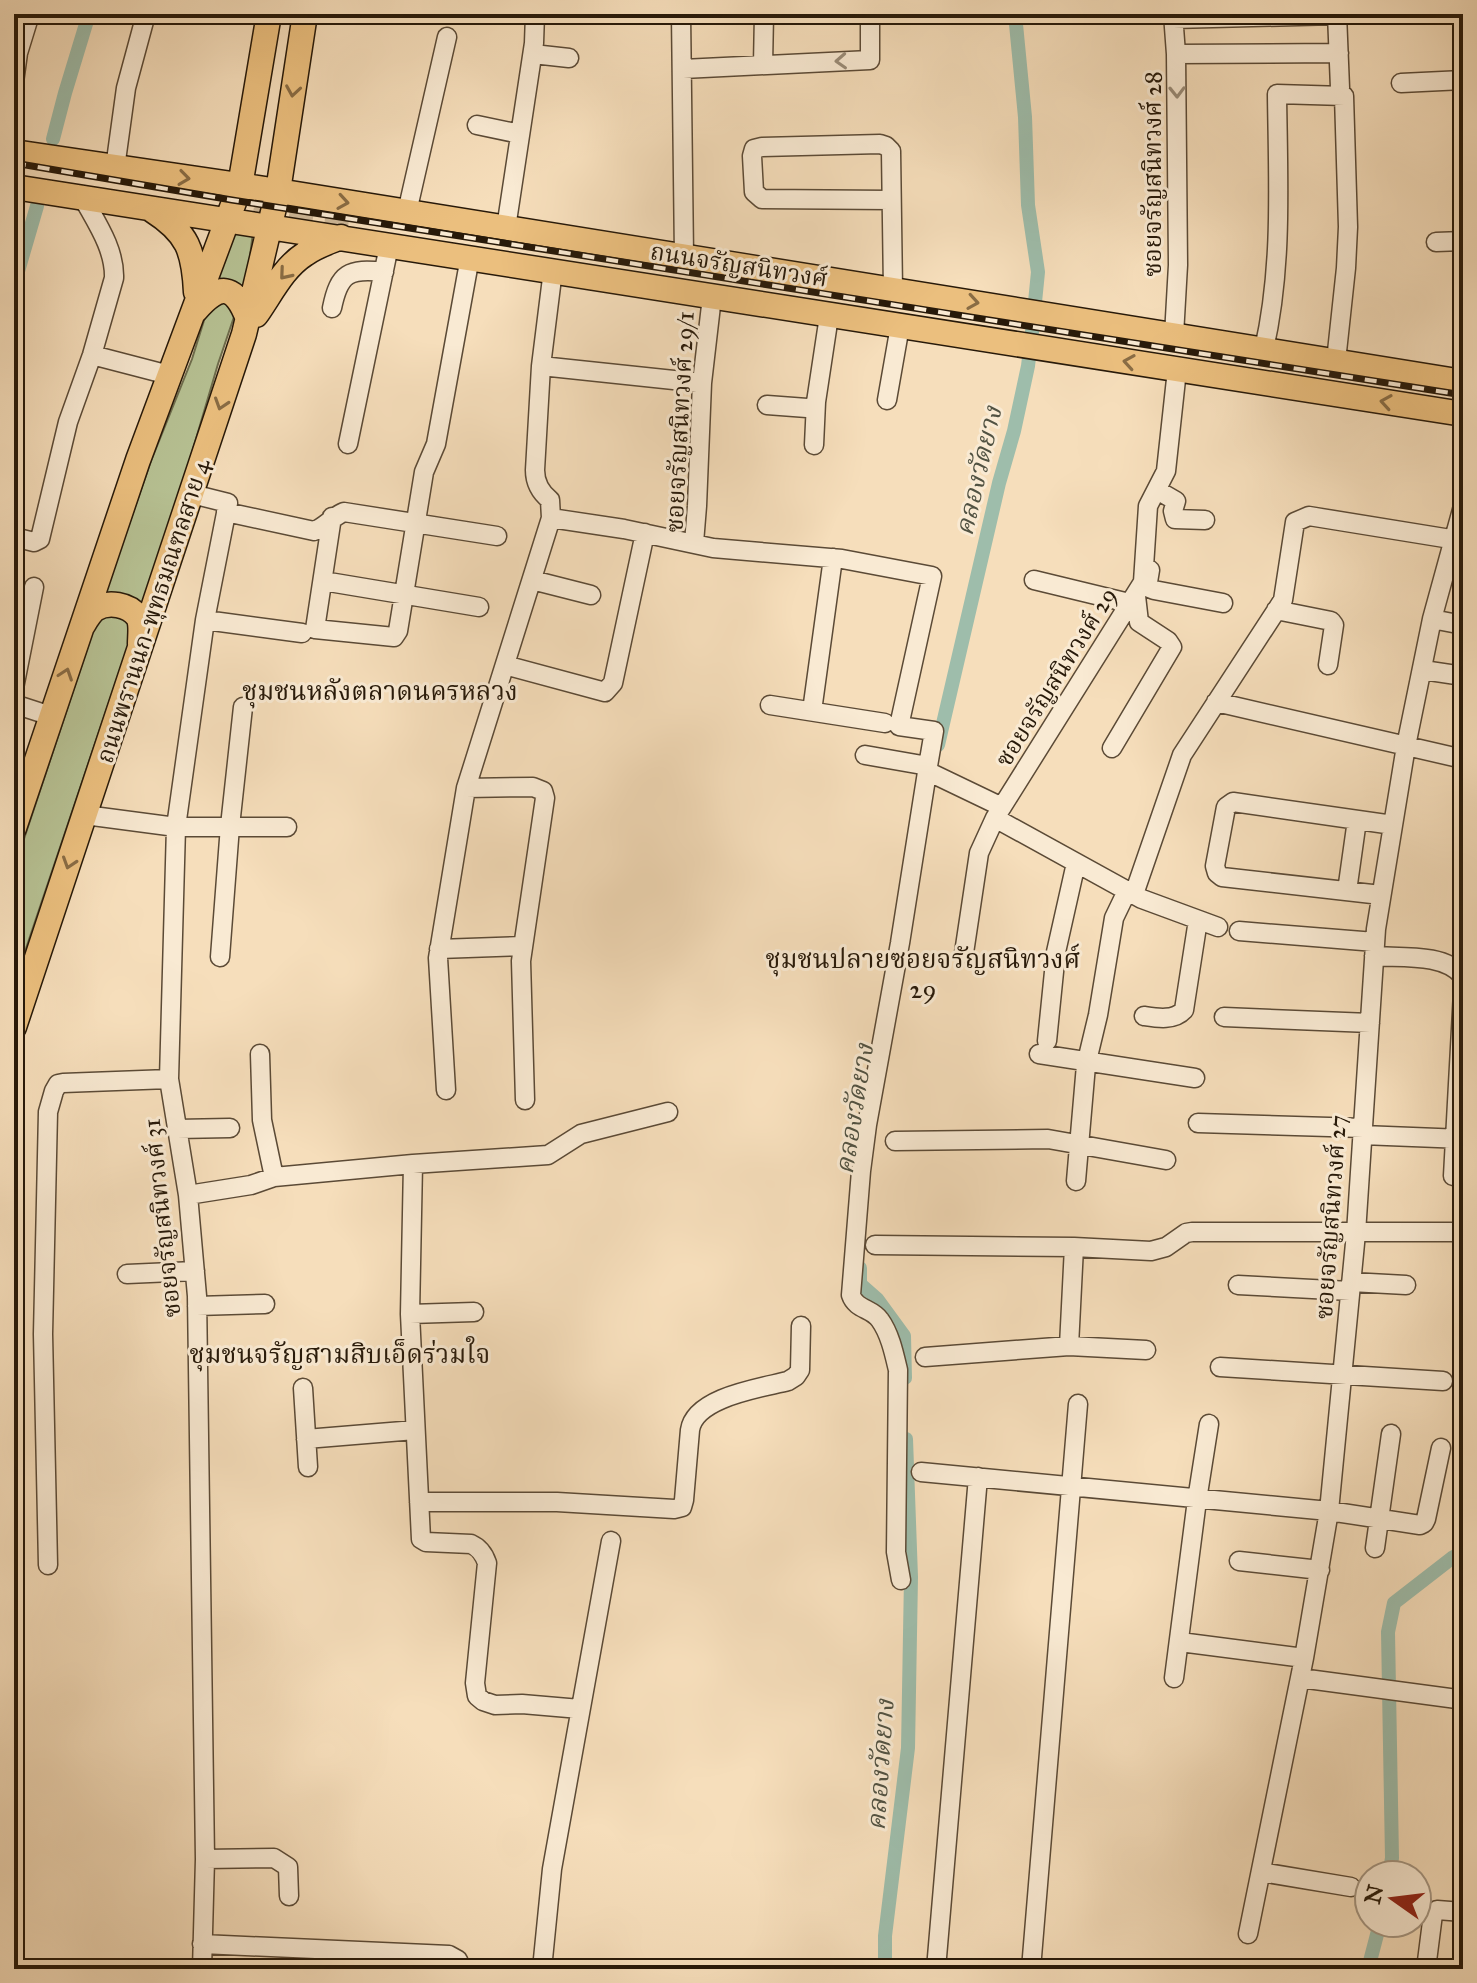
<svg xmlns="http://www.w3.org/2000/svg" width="1477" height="1983" font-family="'IM FELL Great Primer','Noto Serif Thai',serif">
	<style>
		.green { fill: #b7c294; stroke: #6f6e4e; stroke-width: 2 }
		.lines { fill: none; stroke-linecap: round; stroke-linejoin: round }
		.canal { stroke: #9ebdab; stroke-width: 14 }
		.major-tunnel { stroke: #cdb797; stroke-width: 24; stroke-dasharray: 24 12; stroke-linecap: butt }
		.minor-casing { stroke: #5b4a36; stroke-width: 21 }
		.major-casing { stroke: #271909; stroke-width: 27 }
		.minor { stroke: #f9ead3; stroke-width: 18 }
		.major { stroke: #ebbf7e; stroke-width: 24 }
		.rail-casing { stroke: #271909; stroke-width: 7 }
		.rail { stroke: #f9ead3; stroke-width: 4; stroke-dasharray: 12; stroke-linecap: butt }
		.oneway { stroke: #9a8c78 }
		.oneway2 { stroke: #896c44 }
		.labels { text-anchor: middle; stroke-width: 6; stroke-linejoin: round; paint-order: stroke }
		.street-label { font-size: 24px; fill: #271909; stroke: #f9ead3 }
		.water-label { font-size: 26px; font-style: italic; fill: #515242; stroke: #f9ead3 }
		.neighbourhood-label { font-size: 26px; fill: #271909; stroke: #f9ead3 }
	</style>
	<rect width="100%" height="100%" fill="#f6debb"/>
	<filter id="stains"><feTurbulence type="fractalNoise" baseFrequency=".0025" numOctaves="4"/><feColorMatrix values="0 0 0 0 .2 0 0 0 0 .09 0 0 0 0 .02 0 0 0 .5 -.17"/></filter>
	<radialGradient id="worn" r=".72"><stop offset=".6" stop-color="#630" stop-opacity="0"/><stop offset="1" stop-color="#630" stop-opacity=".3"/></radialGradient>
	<path class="green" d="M237,229L253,232L246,289L215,284Z
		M221,299L236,311L218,364L183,483L140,610L104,596L151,461L192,359L206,314Z
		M115,613L130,624L132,634L14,984V869L96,622L100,615Z"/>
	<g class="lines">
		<path class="canal" d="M53,139L65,93L89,14
			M14,285L37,206
			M938,745L999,483L1014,431L1028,366L1032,332L1038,272L1028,205L1025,117L1015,14
			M860,1268V1284L877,1299L904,1336L905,1378
			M1389,1875L1392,1858L1388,1632L1394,1603L1452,1558L1463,1552
			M885,1969V1936L908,1748L911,1577L906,1439
			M1368,1969L1380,1923"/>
		<path class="major-tunnel" d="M255,200L360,216"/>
		<g class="minor-casing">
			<path id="minor" d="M681,14L684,256
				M1173,14L1176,54L1178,265L1174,335
				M1337,14L1340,88
				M1173,19L1337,15
				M533,54L569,58
				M1176,54L1339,53
				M763,65L764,14
				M683,69L870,60V14
				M14,82L18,53L30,14
				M1401,83L1463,80
				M477,125L520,134
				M115,168L126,88L146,14
				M891,200L762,199L754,192L752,156L754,149L762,147L880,144L886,146L891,151L893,290
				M407,212L447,37
				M506,228L534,43L535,14
				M1436,242L1463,241
				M332,308C339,273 349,268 384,272
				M1264,349C1283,266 1278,179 1277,94L1344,96L1348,227L1346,268L1336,361
				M92,355L169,375
				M541,366L702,383
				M887,400L900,326
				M767,405L807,408L812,407L816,402L829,316
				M348,444L389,246
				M814,445L816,402
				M1157,490L1176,501L1173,511L1175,519L1205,520
				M192,494L228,503L205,620L176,827L169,1079L188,1195L197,1296L205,1859L202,1969
				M226,512L314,531C325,527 332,517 344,512L497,536
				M332,517L315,629L394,637L398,631L424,472L436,444L470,257
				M551,518L624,529L713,548L842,559L932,576L899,726L934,731L928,766L865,755
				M14,537L34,542L40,539L68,422L92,355L114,278C115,249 96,222 83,198
				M694,543L697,506L702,383L712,297
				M1150,570L1148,582L1149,588L1154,590L1223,603
				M532,580L591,595
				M1034,580L1129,603
				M323,581L479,607
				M1276,610L1331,621L1334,625L1328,665
				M1432,619L1463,625
				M205,620L302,633
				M505,665L605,692L613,683L645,533
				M1423,670L1463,676
				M14,688L34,587
				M1216,702L1463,759
				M14,704L51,716
				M770,705L885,723
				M812,711L833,558
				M1112,748L1172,647L1168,641L1139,622L1136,596
				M927,771L1002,807
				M466,788L533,787L543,791L545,798L521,961L525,1100
				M85,815L176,827H287
				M995,818L1142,899L1218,927
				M1347,891L1357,820
				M1134,894L1182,755L1283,600L1295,522L1309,516L1463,541
				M1381,895L1222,877L1217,873L1215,866L1226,807L1233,802L1393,825
				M1239,931L1375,942
				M439,949L522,946
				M964,953L979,853L995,818L1143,582L1148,506L1166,471L1177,370
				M1374,956C1402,958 1444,953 1463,976
				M220,957L230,826L243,707
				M1144,1016C1157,1018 1174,1021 1184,1010L1198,920
				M1224,1017L1370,1023
				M1047,1041L1056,952L1076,863
				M260,1054L262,1120L274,1177
				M1039,1054L1195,1078
				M446,1090L438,958L466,788L551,518L550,500C540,492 535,482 535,470L541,366L553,270
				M1198,1123L1363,1128
				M177,1129L230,1128
				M1362,1135L1463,1139
				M895,1141L1048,1139L1166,1160
				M413,1164L410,1314L421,1539L426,1542L471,1544C480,1548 484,1554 487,1563L475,1683L477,1696L483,1701L495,1705L522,1704L580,1709
				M1453,1176L1463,992
				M1076,1181L1086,1065L1098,1015L1114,918L1127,891
				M188,1195L251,1185L274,1177L413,1164L548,1155L581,1134L668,1112
				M875,1245L1074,1247L1151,1251L1166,1247L1186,1233L1192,1232H1463
				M127,1274L195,1271
				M1351,1282L1406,1285
				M1238,1285L1350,1291
				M197,1306L265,1304
				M410,1314L474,1312
				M1069,1346L1074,1247
				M925,1357L1069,1346L1146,1350
				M1220,1367L1443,1381
				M303,1388L308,1467
				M306,1439L415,1430
				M921,1472L1329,1511L1420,1525L1424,1523L1426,1519L1441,1448
				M419,1502H557L674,1509L682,1507L684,1500L690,1430C695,1397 761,1388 788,1381L796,1376L800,1370L801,1326
				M1375,1548L1391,1434
				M1239,1561L1320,1570
				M48,1565L43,1334L48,1112L54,1091L58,1084L63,1083L169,1079
				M901,1580L896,1552L898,1370C894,1353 890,1334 880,1320C872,1308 856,1310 851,1295L861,1171L867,1125L900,943L928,766
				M1180,1642L1304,1658
				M1174,1678L1197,1500L1209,1424
				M1300,1678L1457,1699
				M205,1859L274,1858L288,1867L289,1896
				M1261,1872L1351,1887
				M1248,1934L1304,1658L1329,1511L1356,1233L1376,929L1406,746L1432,619L1463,506
				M202,1944L449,1955L458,1960L461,1969
				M542,1969L552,1869L611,1541
				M936,1969L978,1477
				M1031,1969L1078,1404
				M1426,1969L1433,1914L1437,1910L1463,1912"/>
		</g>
		<g class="major-casing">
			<path id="major" d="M14,152L278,191L1463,382
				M14,187L1463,414
				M152,210C188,233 194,251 196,292
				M196,310C219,283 235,284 248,319
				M256,315C271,294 283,268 305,254C316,246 329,242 341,237
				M83,625C86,620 90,613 95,609C108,601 129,604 138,617C142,624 140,636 140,644
				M14,828L138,460L240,186L269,14
				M14,1027L244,334L278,191L305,14"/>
		</g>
		<use href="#minor" class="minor"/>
		<use href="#major" class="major"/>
		<g class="rail-casing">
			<path id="rail" d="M14,163L232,200L1463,395"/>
		</g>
		<use href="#rail" class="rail"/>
	</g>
	<defs><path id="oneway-chevron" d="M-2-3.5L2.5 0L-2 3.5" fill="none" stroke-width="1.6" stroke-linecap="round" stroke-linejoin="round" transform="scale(2)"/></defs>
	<g class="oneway">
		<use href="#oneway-chevron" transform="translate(841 61) rotate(177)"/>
		<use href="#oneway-chevron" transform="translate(1177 92) rotate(89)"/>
	</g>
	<g class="oneway2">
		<use href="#oneway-chevron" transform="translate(293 91) rotate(99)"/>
		<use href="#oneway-chevron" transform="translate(184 178) rotate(8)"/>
		<use href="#oneway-chevron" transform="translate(343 202) rotate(9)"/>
		<use href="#oneway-chevron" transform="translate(285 274) rotate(130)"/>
		<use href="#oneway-chevron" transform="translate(973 302) rotate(9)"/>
		<use href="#oneway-chevron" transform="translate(1129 362) rotate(-171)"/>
		<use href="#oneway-chevron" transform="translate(1386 402) rotate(-171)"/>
		<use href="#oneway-chevron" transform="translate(221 404) rotate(108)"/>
		<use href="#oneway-chevron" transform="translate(66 674) rotate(-71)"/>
		<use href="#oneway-chevron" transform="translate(69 863) rotate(108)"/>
	</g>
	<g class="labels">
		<g class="street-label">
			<text transform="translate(1153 174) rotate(-90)" y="8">ซอยจรัญสนิทวงศ์ 28</text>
			<text transform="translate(739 265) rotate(9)" y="8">ถนนจรัญสนิทวงศ์</text>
			<text transform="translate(680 422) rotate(-87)" y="8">ซอยจรัญสนิทวงศ์ 29/1</text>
			<text transform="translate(153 611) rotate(-72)" y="8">ถนนพรานนก-พุทธมณฑลสาย 4</text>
			<text transform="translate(1056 677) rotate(-58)" y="8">ซอยจรัญสนิทวงศ์ 29</text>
			<text transform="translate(1331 1217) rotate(-86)" y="8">ซอยจรัญสนิทวงศ์ 27</text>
			<text transform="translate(162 1218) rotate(-96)" y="8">ซอยจรัญสนิทวงศ์ 31</text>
		</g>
		<g class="water-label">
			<text transform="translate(978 471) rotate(-77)" y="9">คลองวัดยาง</text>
			<text transform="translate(854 1109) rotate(-81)" y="9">คลองวัดยาง</text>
			<text transform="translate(880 1765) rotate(-86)" y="9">คลองวัดยาง</text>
		</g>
		<g class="neighbourhood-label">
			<text x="380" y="700">ชุมชนหลังตลาดนครหลวง</text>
			<text x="923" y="968">ชุมชนปลายซอยจรัญสนิทวงศ์<tspan x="923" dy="30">29</tspan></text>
			<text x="340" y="1363">ชุมชนจรัญสามสิบเอ็ดร่วมใจ</text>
		</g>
	</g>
	<rect width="1477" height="1983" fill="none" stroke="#f6debb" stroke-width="48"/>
	<rect x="16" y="16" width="1445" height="1951" fill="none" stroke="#271909" stroke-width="4"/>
	<rect x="24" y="24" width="1429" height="1935" fill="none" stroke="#271909" stroke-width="2"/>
	<g transform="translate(1393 1899) rotate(284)"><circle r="38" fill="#f9ead3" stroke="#a59682" stroke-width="2"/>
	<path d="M0-6L14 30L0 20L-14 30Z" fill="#8f2418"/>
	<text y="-12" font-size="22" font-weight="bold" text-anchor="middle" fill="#271909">N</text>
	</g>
	<rect width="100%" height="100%" filter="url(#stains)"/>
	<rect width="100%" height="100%" fill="url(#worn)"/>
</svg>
